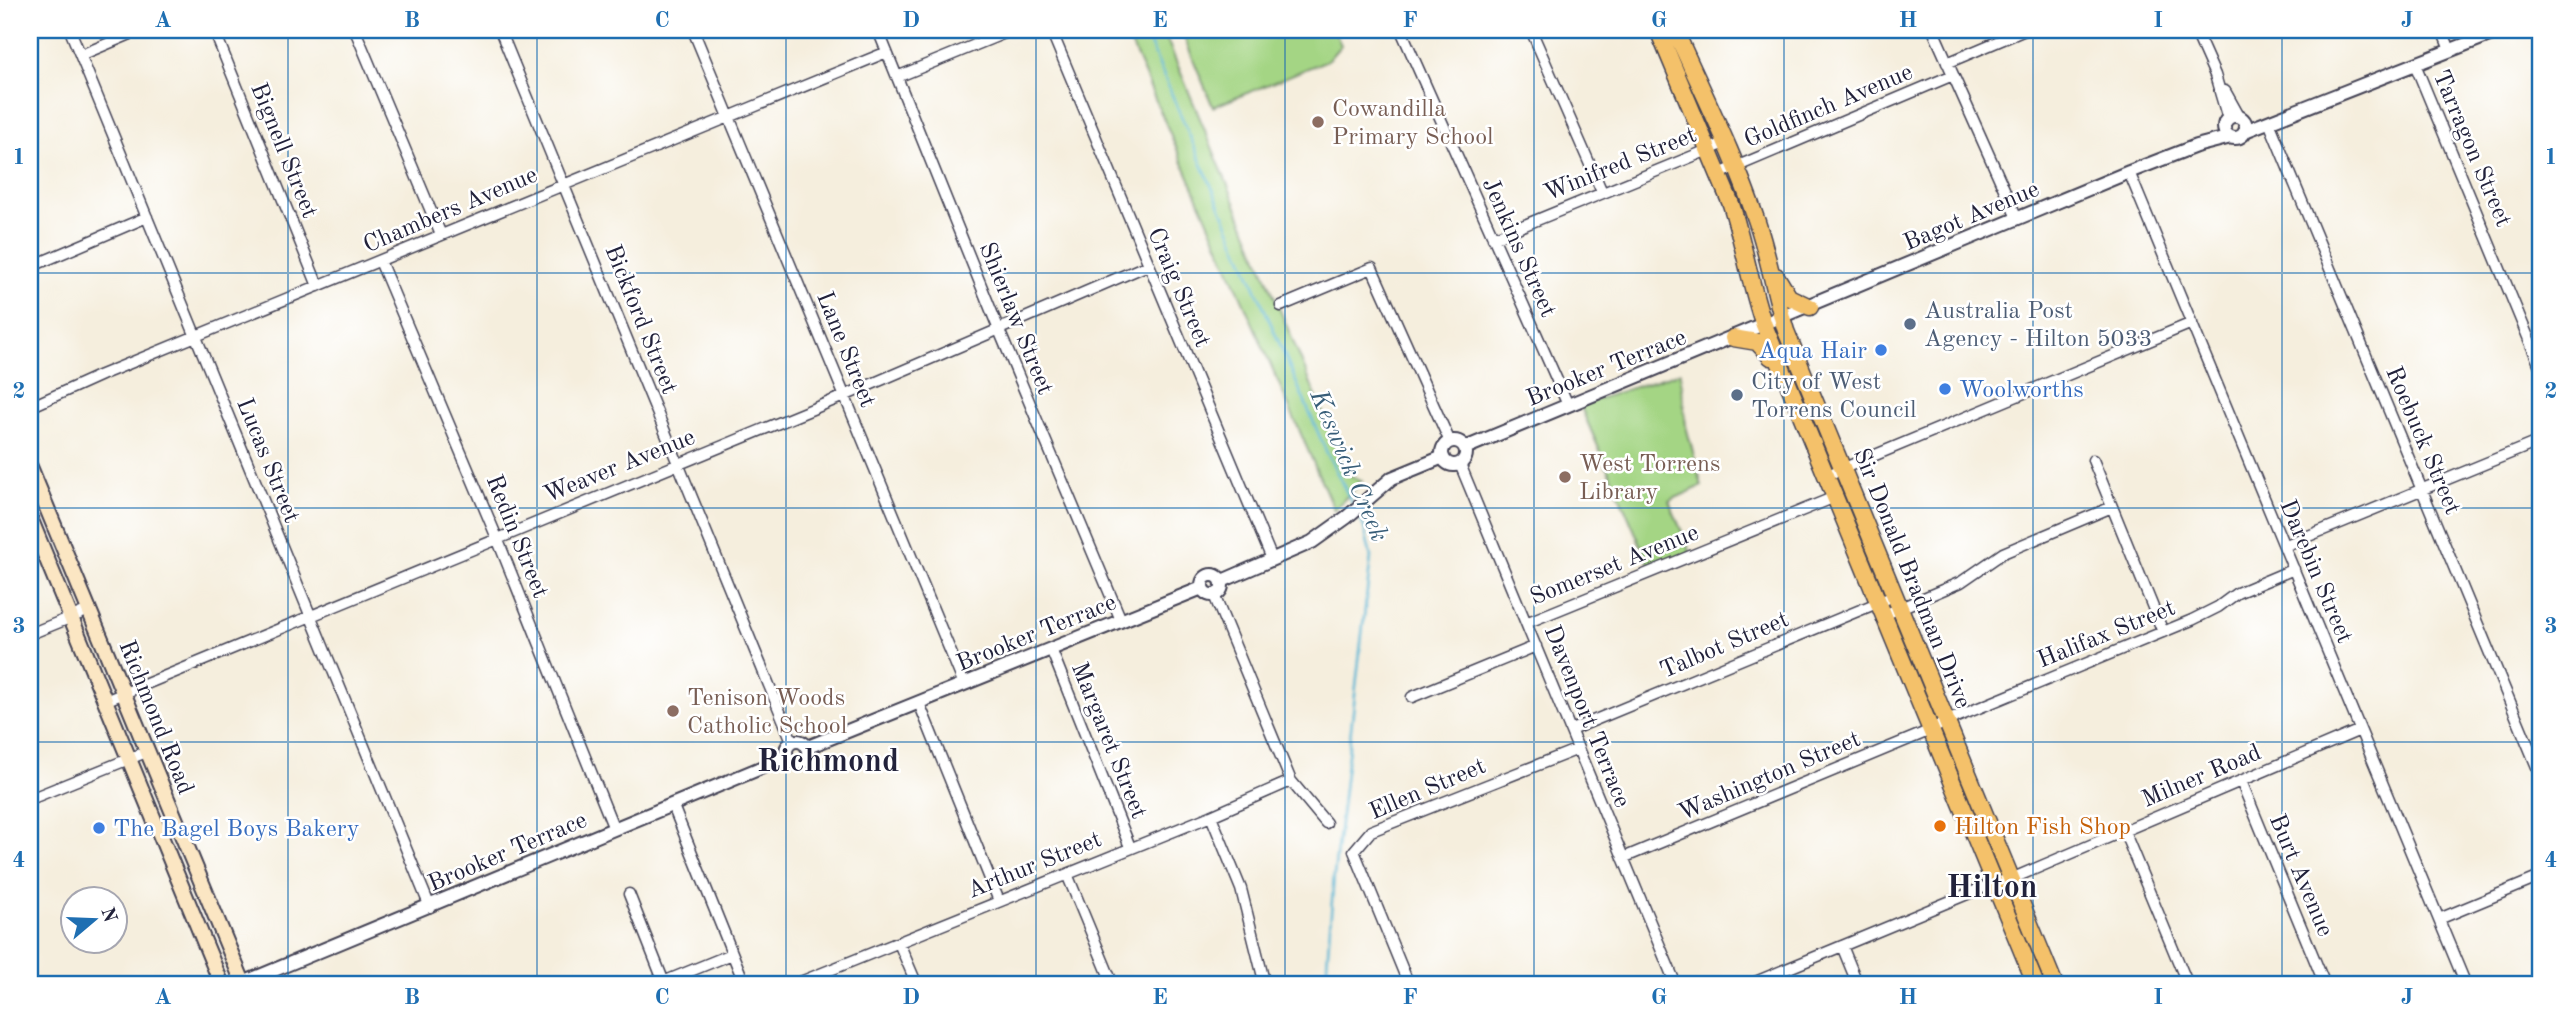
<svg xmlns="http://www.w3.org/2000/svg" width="2570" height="1015" font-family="'Old Standard TT',serif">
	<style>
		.green { fill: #a4d584; stroke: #637c60; stroke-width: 2 }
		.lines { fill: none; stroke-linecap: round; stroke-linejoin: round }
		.stream { stroke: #56b5d4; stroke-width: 2.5 }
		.minor-casing { stroke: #424153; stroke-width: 13 }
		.tertiary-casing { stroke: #424153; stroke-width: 16 }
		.secondary-casing { stroke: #424153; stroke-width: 18 }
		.primary-casing { stroke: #424153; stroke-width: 19 }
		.minor { stroke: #fff; stroke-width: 10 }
		.tertiary { stroke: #fff; stroke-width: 12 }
		.secondary { stroke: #fbe6c3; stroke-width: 14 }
		.primary { stroke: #f4c16a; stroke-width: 16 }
		.grid { fill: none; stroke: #1f6fb2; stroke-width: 2; stroke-opacity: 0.55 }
		.education-dot { fill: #8d6e63; stroke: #fff; stroke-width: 2.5 }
		.service-dot { fill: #5c6f8a; stroke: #fff; stroke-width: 2.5 }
		.shop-dot { fill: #3f7fe0; stroke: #fff; stroke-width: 2.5 }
		.food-dot { fill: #e8710a; stroke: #fff; stroke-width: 2.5 }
		.labels { text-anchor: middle; stroke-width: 5; stroke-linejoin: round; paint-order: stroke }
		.street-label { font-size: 24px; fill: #22223b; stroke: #fff }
		.education-label { font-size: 24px; fill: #785e54; stroke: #fff; text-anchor: start }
		.service-label { font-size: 24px; fill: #4e5e75; stroke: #fff; text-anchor: start }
		.shop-label { font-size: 24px; fill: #366cbe; stroke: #fff; text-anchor: start }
		.food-label { font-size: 24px; fill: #c56008; stroke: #fff; text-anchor: start }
		.water-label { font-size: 26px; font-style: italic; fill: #375d78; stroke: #fff }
		.district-label { font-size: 32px; font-weight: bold; fill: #22223b; stroke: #fff }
		.neatline { fill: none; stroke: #1f6fb2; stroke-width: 2.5 }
		.grid-label { font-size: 23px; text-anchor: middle; font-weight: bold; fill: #1f6fb2 }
	</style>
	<rect width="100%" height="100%" fill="#fff"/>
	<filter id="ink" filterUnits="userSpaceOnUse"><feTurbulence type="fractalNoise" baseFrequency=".0143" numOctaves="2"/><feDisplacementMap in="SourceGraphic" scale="14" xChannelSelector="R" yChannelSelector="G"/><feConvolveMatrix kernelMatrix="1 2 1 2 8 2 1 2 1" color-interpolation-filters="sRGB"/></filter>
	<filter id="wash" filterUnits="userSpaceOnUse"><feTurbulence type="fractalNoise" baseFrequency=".00686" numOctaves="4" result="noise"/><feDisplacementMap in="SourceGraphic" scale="28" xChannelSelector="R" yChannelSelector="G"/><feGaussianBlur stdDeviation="1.57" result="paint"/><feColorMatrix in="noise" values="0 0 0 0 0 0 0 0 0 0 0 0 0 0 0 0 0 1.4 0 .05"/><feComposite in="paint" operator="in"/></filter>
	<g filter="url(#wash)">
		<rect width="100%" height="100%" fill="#f5eedd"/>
		<path class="green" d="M1125,30H1163L1349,475L1362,481L1334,510Z
			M1181,30H1334L1341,45L1328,60L1213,107Z
			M1680,372L1686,426L1702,486L1669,501L1692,556L1652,571L1580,405Z"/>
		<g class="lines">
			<path class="stream" d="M1144,30L1326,451L1353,505
				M1329,985L1327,965L1334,875L1371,557L1364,527L1358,514"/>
		</g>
	</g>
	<g filter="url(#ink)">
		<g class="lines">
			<g class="minor-casing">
				<path id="minor" d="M70,30L430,907
					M214,30L318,286
					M355,30L441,235
					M500,30L792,741
					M693,30L964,684
					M878,30L999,330L1121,620
					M1051,30L1272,559
					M1401,30L1568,405
					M1531,30L1602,192
					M1933,30L2017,218
					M2195,30L2215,75L2228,119
					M2442,30L2450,50
					M81,55L140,30
					M1947,63L2025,30
					M2415,64L2540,366
					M897,77L1012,30
					M2225,91L2240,118
					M2269,122L2540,774
					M2129,172L2466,985
					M1719,174L1953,75
					M1493,238L1725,143
					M380,261L497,538L614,829
					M30,267L147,217
					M1281,306L1372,268L1450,442
					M30,407L101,375L887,52
					M2093,460L2163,632
					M1460,464L1676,985
					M1825,476L2192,323
					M2284,546L2540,441
					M1884,615L1961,582L2003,553L2112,507
					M1526,623L1835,497
					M30,634L89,610
					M1051,649L1130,847
					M1412,697L1536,646
					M105,701L844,396L1148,265
					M919,703L999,901
					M1571,730L1894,596
					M1291,781L1326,823
					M2241,781L2325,985
					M30,799L146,752
					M673,806L745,985
					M1211,816L1241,889L1265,985
					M2124,831L2188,985
					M1623,858L1931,730L1947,721L2192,620L2218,607L2237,593L2294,569
					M1067,874L1113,985
					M629,894L665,985
					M2439,919L2540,877
					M899,943L917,985
					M1842,946L1858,985
					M656,985L732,954
					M793,985L1211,816L1291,781L1214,595
					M1409,985L1354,851L1371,831L1578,749
					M1748,985L1994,883L2011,879L2360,730"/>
			</g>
			<g class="tertiary-casing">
				<path id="tertiary" d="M2224 127a11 11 0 1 1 22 0a11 11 0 1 1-22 0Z
					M2245,131L2502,30
					M1442 453a12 12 0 1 1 24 0a12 12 0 1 1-24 0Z
					M1465,448L2129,172L2196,146L2231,137
					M1202 585a10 10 0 1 1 20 0a10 10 0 1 1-20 0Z
					M1222,581L1312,542L1347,517L1392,478L1443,457
					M786 752a11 11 0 1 1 22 0a11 11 0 1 1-22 0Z
					M808,747L1202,588
					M238,985L787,757"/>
			</g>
			<g class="secondary-casing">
				<path id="secondary" d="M30,467L244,985
					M30,518L222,985"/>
			</g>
			<g class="primary-casing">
				<path id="primary" d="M1658,30L1731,204C1744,244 1750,285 1764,325L2036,985
					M1675,30C1703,93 1735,156 1757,222C1769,258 1775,295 1786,331L2055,985
					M1776,276L1789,297L1810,307
					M1733,338L1757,342L1771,357"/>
			</g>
			<use href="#minor" class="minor"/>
			<use href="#tertiary" class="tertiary"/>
			<use href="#secondary" class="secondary"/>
			<use href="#primary" class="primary"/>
		</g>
	</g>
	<path class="grid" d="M288,30V985M537,30V985M786,30V985M1036,30V985M1285,30V985M1534,30V985M1784,30V985M2033,30V985M2282,30V985M30,273H2540M30,508H2540M30,742H2540"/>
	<g class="education-dot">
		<circle cx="1318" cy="122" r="7"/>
		<circle cx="1565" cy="477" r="7"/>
		<circle cx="673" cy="711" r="7"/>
	</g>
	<g class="service-dot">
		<circle cx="1910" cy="324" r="7"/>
		<circle cx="1737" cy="395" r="7"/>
	</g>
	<g class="shop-dot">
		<circle cx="1881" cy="350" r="7"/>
		<circle cx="1945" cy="389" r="7"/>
		<circle cx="99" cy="828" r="7"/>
	</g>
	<circle class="food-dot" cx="1940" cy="826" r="7"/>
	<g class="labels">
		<g class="street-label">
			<text transform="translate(1828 105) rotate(-23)" y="8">Goldfinch Avenue</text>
			<text transform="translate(2473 148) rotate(67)" y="8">Tarragon Street</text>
			<text transform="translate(285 150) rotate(68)" y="8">Bignell Street</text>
			<text transform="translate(1620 163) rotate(-22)" y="8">Winifred Street</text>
			<text transform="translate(450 209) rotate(-23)" y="8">Chambers Avenue</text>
			<text transform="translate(1971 215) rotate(-23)" y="8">Bagot Avenue</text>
			<text transform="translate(1520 247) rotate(66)" y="8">Jenkins Street</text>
			<text transform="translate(1180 287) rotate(67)" y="8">Craig Street</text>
			<text transform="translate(1017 318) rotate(68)" y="8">Shierlaw Street</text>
			<text transform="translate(642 319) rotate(68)" y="8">Bickford Street</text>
			<text transform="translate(847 349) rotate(68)" y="8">Lane Street</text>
			<text transform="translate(1606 367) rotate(-22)" y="8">Brooker Terrace</text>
			<text transform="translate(2424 440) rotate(67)" y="8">Roebuck Street</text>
			<text transform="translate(269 460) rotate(68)" y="8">Lucas Street</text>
			<text transform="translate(619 465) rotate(-22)" y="8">Weaver Avenue</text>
			<text transform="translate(518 536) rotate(68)" y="8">Redin Street</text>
			<text transform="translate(1614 564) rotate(-22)" y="8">Somerset Avenue</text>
			<text transform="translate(2317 571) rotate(67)" y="8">Darebin Street</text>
			<text transform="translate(1913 578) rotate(68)" y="8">Sir Donald Bradman Drive</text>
			<text transform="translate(1036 632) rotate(-22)" y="8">Brooker Terrace</text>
			<text transform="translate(2106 633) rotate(-22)" y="8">Halifax Street</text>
			<text transform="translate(1724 644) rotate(-23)" y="8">Talbot Street</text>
			<text transform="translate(1588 716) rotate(68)" y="8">Davenport Terrace</text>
			<text transform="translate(157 717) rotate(68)" y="8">Richmond Road</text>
			<text transform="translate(1110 740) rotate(68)" y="8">Margaret Street</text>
			<text transform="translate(1769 775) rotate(-23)" y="8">Washington Street</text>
			<text transform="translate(2201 775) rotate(-23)" y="8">Milner Road</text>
			<text transform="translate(1427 788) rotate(-23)" y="8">Ellen Street</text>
			<text transform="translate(507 851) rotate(-23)" y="8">Brooker Terrace</text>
			<text transform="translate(1034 864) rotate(-22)" y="8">Arthur Street</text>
			<text transform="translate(2302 875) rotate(67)" y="8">Burt Avenue</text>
		</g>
		<g class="education-label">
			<text x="1332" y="116">Cowandilla<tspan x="1332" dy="28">Primary School</tspan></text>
			<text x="1579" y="471">West Torrens<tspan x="1579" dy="28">Library</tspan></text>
			<text x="687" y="705">Tenison Woods<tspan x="687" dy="28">Catholic School</tspan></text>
		</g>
		<g class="service-label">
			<text x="1924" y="318">Australia Post<tspan x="1924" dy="28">Agency - Hilton 5033</tspan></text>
			<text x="1751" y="389">City of West<tspan x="1751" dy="28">Torrens Council</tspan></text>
		</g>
		<g class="shop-label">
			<text x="1867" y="358" text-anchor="end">Aqua Hair</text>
			<text x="1959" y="397">Woolworths</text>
			<text x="113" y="836">The Bagel Boys Bakery</text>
		</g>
		<g class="food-label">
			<text x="1954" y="834">Hilton Fish Shop</text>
		</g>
		<g class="water-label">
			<text transform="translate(1350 465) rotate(67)" y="9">Keswick Creek</text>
		</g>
		<g class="district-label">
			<text x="828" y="771">Richmond</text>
			<text x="1992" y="897">Hilton</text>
		</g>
	</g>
	<rect width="2570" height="1015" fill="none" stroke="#fff" stroke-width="77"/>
	<g transform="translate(94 920) rotate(71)"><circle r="33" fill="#ffffff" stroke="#a7a7b1" stroke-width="2"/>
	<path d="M0-5L12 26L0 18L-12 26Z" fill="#1f6fb2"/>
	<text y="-10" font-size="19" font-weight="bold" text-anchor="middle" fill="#22223b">N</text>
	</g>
	<rect x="38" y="38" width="2494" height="938" class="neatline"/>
	<g class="grid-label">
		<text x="163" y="27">A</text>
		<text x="412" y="27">B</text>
		<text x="662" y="27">C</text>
		<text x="911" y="27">D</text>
		<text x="1160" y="27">E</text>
		<text x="1410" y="27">F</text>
		<text x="1659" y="27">G</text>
		<text x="1908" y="27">H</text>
		<text x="2158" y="27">I</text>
		<text x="2407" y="27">J</text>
		<text x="19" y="164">1</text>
		<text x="2551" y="164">1</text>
		<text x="19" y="398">2</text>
		<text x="2551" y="398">2</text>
		<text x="19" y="633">3</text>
		<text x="2551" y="633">3</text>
		<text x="19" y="867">4</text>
		<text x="2551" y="867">4</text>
		<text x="163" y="1004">A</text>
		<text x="412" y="1004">B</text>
		<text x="662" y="1004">C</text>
		<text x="911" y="1004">D</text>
		<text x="1160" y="1004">E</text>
		<text x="1410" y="1004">F</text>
		<text x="1659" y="1004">G</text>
		<text x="1908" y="1004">H</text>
		<text x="2158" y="1004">I</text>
		<text x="2407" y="1004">J</text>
	</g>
</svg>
